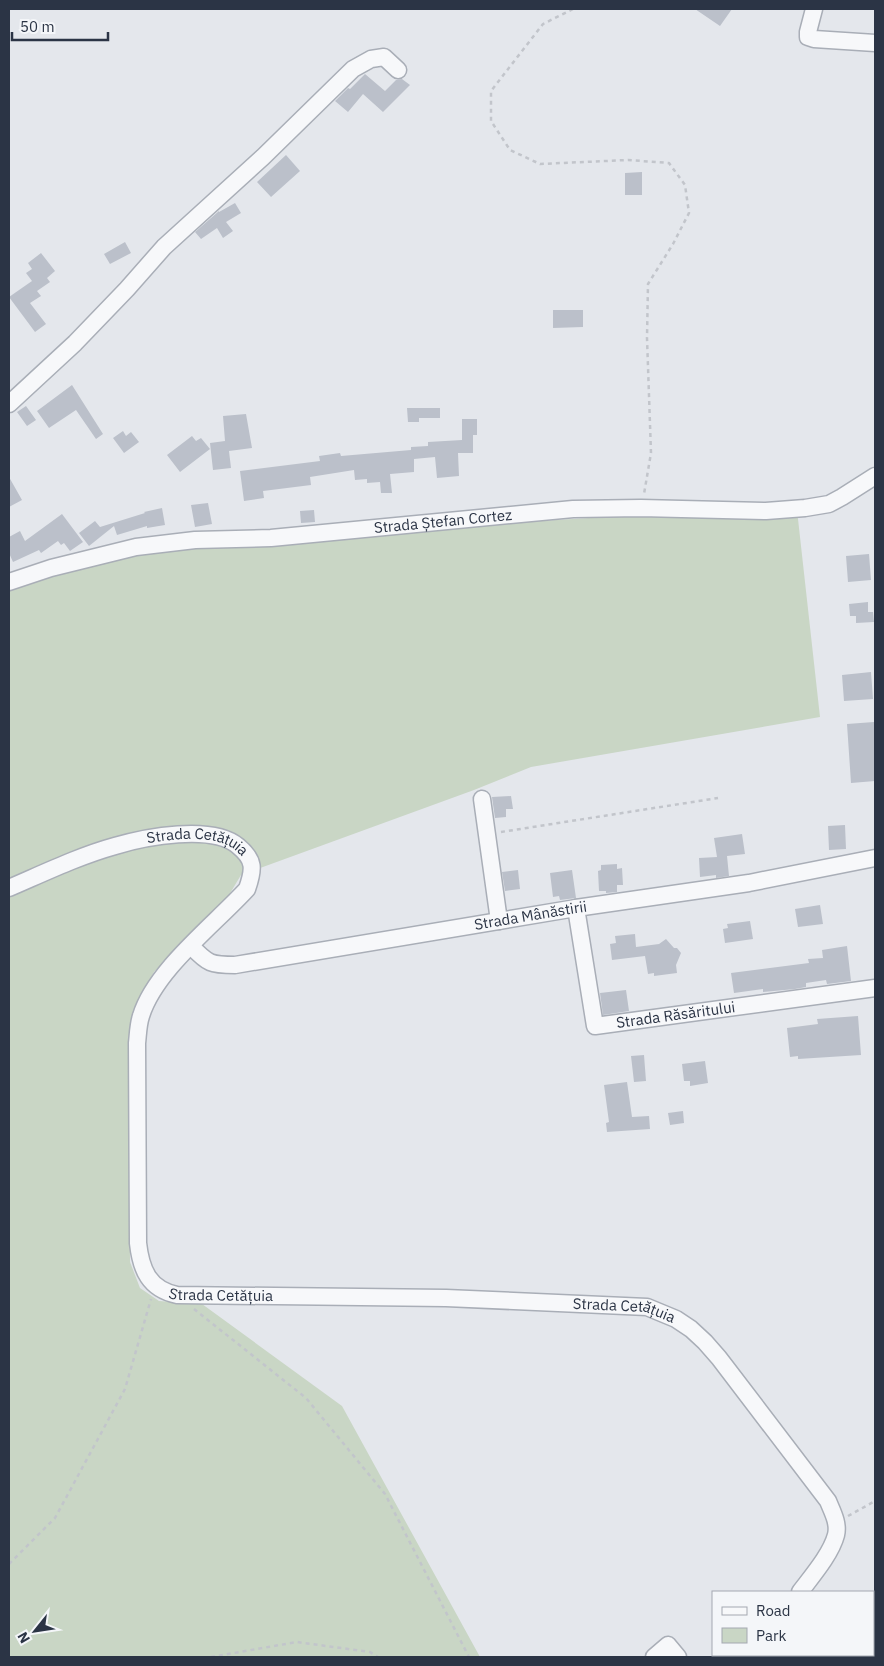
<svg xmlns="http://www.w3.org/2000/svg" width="884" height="1666" font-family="'IBM Plex Sans',sans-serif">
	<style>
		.green { fill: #c9d6c5 }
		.building { fill: #bbc0ca }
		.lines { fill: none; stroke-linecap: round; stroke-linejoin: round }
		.minor-casing { stroke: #a9aeb7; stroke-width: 19 }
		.path { stroke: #c2c5cb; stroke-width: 2.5; stroke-dasharray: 4 4; stroke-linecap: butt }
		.minor { stroke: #f7f8fa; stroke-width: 16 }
		.labels { text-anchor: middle; stroke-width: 4; stroke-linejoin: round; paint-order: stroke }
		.street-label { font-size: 15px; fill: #2b3445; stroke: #f4f6f9 }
	</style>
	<rect width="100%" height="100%" fill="#e4e7ec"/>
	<path class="green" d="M797,510L820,717L531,767L474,790L241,875L229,895L154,972L133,1012L129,1067L130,1262L140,1288L159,1301L202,1304L342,1406L480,1657H9V590L138,546L653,514Z"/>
	<path class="building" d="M695,9H732L720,26Z
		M365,74L385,91L396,80L402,79L410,85L383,112L363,94L348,112L335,101L348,88L350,89Z
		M286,155L300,171L271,197L257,182Z
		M642,172V195H625V173Z
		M235,203L241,213L226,222L233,231L223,238L217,228L201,239L195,232L219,211V212Z
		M125,242L131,253L110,264L104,254Z
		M41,253L55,271L47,278L50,282L37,291L41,296L30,303L46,324L35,332L9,297L32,281L26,273L32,269L28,263Z
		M553,310H583V327L553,328Z
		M72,385L103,434L96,439L76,410L49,428L37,411Z
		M26,406L36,420L27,426L17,412Z
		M407,408H440V418H419V422H408Z
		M246,414L252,448L229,451L231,468L213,470L210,443L225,441L223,416Z
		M462,419H477V435H473V453H458L459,476L437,478L435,457L414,459V472L390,474L392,493H381L380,482L367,483V479L355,480L354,470L310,477L311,485L263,491L264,498L244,501L240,471L320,461L319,456L340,453L341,456L411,450V447L428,446V442L462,440Z
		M123,431L126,436L131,432L139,442L124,453L113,438Z
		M192,436L196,441L201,438L210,449L180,472L167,455Z
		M9,477L22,500L9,507Z
		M208,503L212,524L195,527L191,505Z
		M162,508L165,525L147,528V526L117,535L114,526L89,546L79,533L95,521L100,527L145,513L144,512Z
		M314,510L315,522L301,523L300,511Z
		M62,514L83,542L70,551L64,543L61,545L58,541L41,553L39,550L13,562L9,553V537L20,531L25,541Z
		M869,554L871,580L848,582L846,556Z
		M868,602V612H873L874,622L856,623V616H850L849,604Z
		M871,672L873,699L844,701L842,675Z
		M874,722L875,781L851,783L847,724Z
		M511,796L513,809H506V817L495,818L492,797Z
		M845,825L846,849L829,850L828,826Z
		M742,834L745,854L727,856L729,876L716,878V875L700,877L699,858L717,857L714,838Z
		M617,864V869L622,868L623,885H617V892L606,893V891H599L598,871L601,870V865Z
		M518,870L520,889L505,891L502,872Z
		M572,870L576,898L560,900L559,896L553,897L550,873Z
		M820,905L823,924L798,927L795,909Z
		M750,921L753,939L725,943L723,929L728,928L727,924Z
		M635,934L636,947L659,944L666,939L674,948H677L681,953L676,965L677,973L654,976V973L648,974L645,956L612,960L610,944L616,943L615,936Z
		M847,946L851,981L827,984L826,980L806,983V987L795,989L763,992V989L734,993L731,973L809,963L808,959L823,958L822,950Z
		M626,990L629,1011L603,1015L600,993Z
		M858,1016L861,1055L798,1059V1056L790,1057L787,1028L818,1024L817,1019Z
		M644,1055L646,1081L634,1082L631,1056Z
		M705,1061L708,1083L690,1086V1081H684L682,1064Z
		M627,1082L632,1117L649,1116L650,1129L607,1132L606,1123L609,1122L604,1085Z
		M683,1111L684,1123L670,1125L668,1113Z"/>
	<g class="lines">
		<g class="minor-casing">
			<g id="minor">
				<path d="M814,9L808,32V37L814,39L875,43"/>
				<path d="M9,404L75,343L127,289L164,247L263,157L353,69L371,59L384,57L398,70"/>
				<path id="s1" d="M9,582L51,568L136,547L195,540L271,538L573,509L641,508L766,511L805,508L829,504L842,497L875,476"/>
				<path d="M482,799L499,921"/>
				<path id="s2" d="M9,888C44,873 79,856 115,846C145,837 212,824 238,846C255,860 254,869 247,889C214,925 155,970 141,1016C138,1025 138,1035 137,1043L138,1243C141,1270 149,1289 177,1295L446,1298L647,1307L676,1319L691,1329L705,1342L719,1358L828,1501C832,1511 839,1523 836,1535C831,1554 812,1576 800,1592"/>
				<path id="s3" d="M576,908L595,1026L875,988"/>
				<path id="s4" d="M191,946C208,964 211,965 235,965L576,908L749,883L875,858"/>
				<path d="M654,1657L668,1645L678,1657"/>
				<path d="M755,1657L756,1655"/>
			</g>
		</g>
		<path class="path" d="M573,9L543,24L491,91V121L510,150L540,164L628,160L669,163L685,185L689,213L673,244L648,284L647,338L651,453L644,494
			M501,832L718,798
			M194,1309L306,1398L385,1494L469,1657
			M848,1516L875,1501
			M9,1564L55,1518L125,1389L151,1299
			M211,1657L297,1642L370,1652L378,1657"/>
		<use href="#minor" class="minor"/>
	</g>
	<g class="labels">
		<g class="street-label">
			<text dy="5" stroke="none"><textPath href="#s1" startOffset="440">Strada Ștefan Cortez</textPath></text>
			<text dy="5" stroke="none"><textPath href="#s2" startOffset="199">Strada Cetățuia</textPath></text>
			<text dy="5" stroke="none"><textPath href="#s4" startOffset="350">Strada Mânăstirii</textPath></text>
			<text dy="5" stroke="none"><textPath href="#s3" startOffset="201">Strada Răsăritului</textPath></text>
			<text dy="5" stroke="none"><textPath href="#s2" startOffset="798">Strada Cetățuia</textPath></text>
			<text dy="5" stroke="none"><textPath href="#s2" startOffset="1202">Strada Cetățuia</textPath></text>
		</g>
	</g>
	<rect width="884" height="1666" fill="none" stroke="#2b3445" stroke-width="20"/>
	<rect x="712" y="1591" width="162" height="65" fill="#f4f6f9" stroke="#a4a8b1"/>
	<rect x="722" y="1607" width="25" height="8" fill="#f7f8fa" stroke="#a4a8b1"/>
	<text x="756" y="1616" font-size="15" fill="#2b3445">Road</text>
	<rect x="722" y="1628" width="25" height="15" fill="#c9d6c5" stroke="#a4a8b1"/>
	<text x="756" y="1641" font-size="15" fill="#2b3445">Park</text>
	<g transform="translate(35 1631) rotate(240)" stroke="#f4f6f9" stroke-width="4" paint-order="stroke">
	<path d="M0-4L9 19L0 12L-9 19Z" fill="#2b3445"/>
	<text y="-8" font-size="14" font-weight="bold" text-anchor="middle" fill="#2b3445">N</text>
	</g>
	<path d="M12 32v8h96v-8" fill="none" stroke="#2b3445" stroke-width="2.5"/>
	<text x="20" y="32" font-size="15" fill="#2b3445" stroke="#f4f6f9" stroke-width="4" paint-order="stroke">50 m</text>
</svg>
